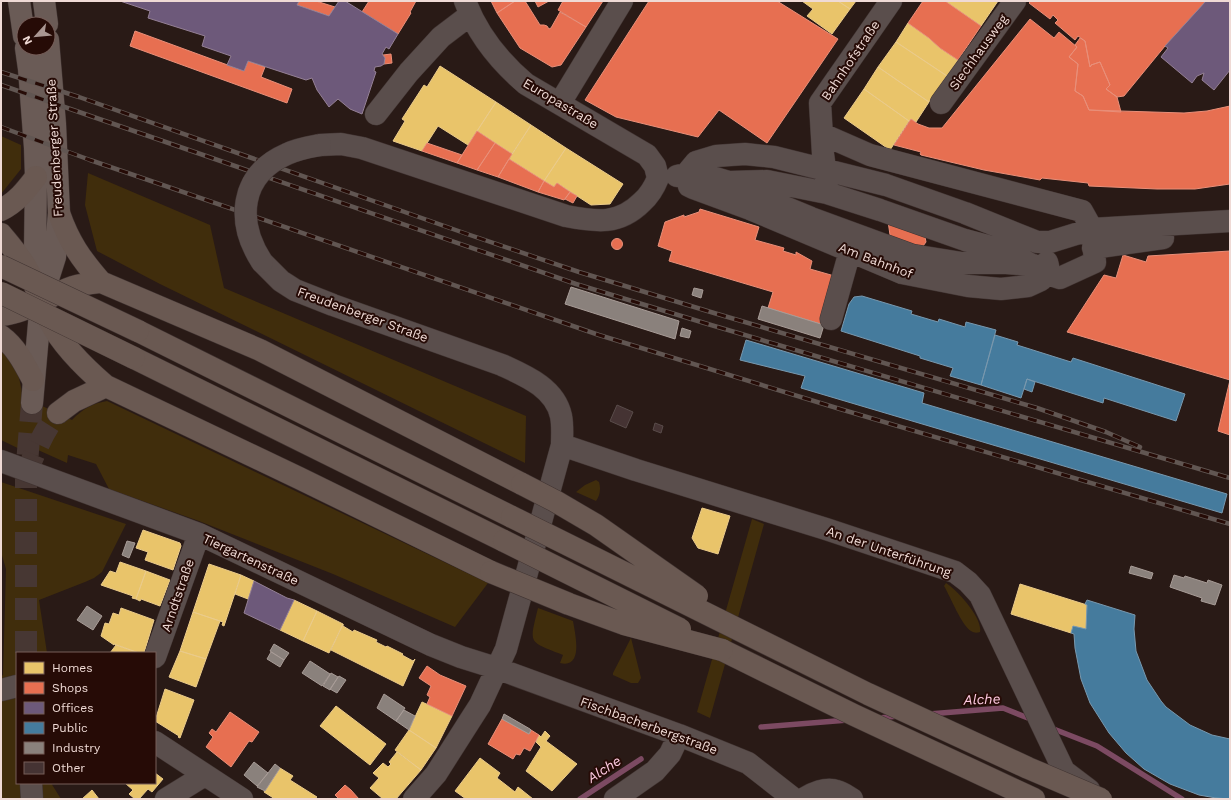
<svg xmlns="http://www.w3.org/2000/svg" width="1231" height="800" font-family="'Work Sans',sans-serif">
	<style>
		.green { fill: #402d0c }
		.homes { fill: #e9c46a; stroke: #ebcb8a }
		.shops { fill: #e76f51; stroke: #e98f79 }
		.offices { fill: #6d597a; stroke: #948095 }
		.public { fill: #457b9d; stroke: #7898ae }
		.industry { fill: #8a817c; stroke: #a89c97 }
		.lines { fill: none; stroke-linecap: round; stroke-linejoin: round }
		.stream { stroke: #7c4a62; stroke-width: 5.5 }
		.building { fill: #453333; stroke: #594c4a }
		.major-tunnel { stroke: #473733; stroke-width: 22; stroke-dasharray: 22 11; stroke-linecap: butt }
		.highway-tunnel { stroke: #473733; stroke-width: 22; stroke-dasharray: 22 11; stroke-linecap: butt }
		.minor-casing { stroke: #413432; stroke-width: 23 }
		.major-casing { stroke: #413432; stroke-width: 23 }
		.highway-casing { stroke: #413432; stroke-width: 23 }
		.minor { stroke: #5a4e4c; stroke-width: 22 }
		.major { stroke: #6a5b56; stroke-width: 22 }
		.highway { stroke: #6a5952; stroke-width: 22 }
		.rail-casing { stroke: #615652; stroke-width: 4.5 }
		.rail { stroke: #260b06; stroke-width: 3; stroke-dasharray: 9; stroke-linecap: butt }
		.minor-bridge-casing { stroke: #413432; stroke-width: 23; stroke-linecap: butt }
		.highway-bridge-casing { stroke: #413432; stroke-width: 23; stroke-linecap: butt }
		.minor-bridge { stroke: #5a4e4c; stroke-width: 22 }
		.highway-bridge { stroke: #6a5952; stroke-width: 22 }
		.labels { text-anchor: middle; stroke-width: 4; stroke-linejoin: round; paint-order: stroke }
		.street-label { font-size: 13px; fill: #efdad5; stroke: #260b06 }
		.water-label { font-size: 14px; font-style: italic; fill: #fecae1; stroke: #260b06 }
	</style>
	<rect width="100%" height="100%" fill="#291a16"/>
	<path class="green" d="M1,136L21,145V169L1,194Z
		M88,173L210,225L224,288L526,416L525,463L160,284L97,251L85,205Z
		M1,348L14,354L23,397L72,420C84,408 91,404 107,401L488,583L455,627L333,574L199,521L109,489L96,464L68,455L67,463L38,450L30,454L1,440Z
		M596,480L599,482C601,488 600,496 596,501L576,492L585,485Z
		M1,482L126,524L102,572L94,578L85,582L39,600L47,653H17V783H51L61,799H1V676L3,675L6,569L1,552Z
		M752,519L764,524L710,718L697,712Z
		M946,583C957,590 983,618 980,632C977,633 974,633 971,631C962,626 950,596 944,586Z
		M538,608L573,621C575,633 584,669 560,663L563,655C528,641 529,645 538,608Z
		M631,638L641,678L638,683H631L613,675V673Z"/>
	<path class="homes" d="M802,1H838L850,9L832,34L807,16L813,9Z
		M838,1H856L850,9Z
		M945,1H998L981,26Z
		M908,23L929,38L940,48L958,60L947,76L896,42Z
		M896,42L947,76L929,102L878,67Z
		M440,66L496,102L468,145L438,126L422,151L393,141L405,121L402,119L424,85L427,87Z
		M878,67L929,102L916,122L911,119L909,121L864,89Z
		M864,89L909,121L890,150L844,118Z
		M496,102L531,125L512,154L477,131Z
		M531,125L566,148L544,181L509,159Z
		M566,148L623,184L610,204L591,205L557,183L554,187L544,181Z
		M702,508L730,516L718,554L698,548L692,538Z
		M143,530L180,543L181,546L173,570L145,560L148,552L136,548Z
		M120,562L146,571L136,599L132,598L133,596L101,585L110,571L116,573Z
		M209,564L241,575L224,626L222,625L223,622L193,612Z
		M146,571L170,580L160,606L141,599L140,601L136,599Z
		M241,575L254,581L248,599L235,594Z
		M1020,584L1087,605L1086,629L1073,626L1071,633L1011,614Z
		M294,600L317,611L303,641L280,630Z
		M121,608L154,620L144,653H139L114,644V645L101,636L105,623L109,624L113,613L119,615Z
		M317,611L343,624L329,653L303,641Z
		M193,612L220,621L206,659L180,651Z
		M343,624V626L353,632L354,630L377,640L376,642L386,647L387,646L403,654L402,655L413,661L415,659L403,686L331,650Z
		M116,645L139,653H110Z
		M180,651L206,659L196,687L169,677Z
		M165,689L194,700L180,738L178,737L179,736L155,721Z
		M422,702L452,716L436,748L409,730Z
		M336,706L386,744L370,765L320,726Z
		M409,730L436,748L421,770L395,750Z
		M545,731L550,736L546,741L577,764L552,791L526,771L541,747L536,742L539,735L541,737Z
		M397,752L421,770L396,799H383L370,788L379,778L373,773L383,763L388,767L391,764L389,762Z
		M480,758L500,773L497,778L515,792L518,787L533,799H466L455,791Z
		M280,768L293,776L290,780L317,797L314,799H275L264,792Z
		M155,773L163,779L152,792L148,789L139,799H135L129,794L133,790L125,783H155Z
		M92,790L99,799H82Z"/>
	<path class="shops" d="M299,1H316L335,7L329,16L297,5Z
		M369,1H416L410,12L411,13L398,34L362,12Z
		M491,1H515L497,13Z
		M515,1H525L540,25H544L547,26L549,29L551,28L560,12L586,27L561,65L552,67L520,48L497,13Z
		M535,1H549L538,7Z
		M563,1H603L586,27L558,10Z
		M649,1H777L838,39L767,143L719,110L698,137L616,117L585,100Z
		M923,1H945L981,26L958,60L940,48L929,38L908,23Z
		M1031,1H1206L1165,46L1124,96L1117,97L1106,89L1110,85L1100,62L1091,65V66L1090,67L1085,41L1078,36L1075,40L1055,23L1058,20L1053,15L1050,19L1029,3Z
		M1030,19L1054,38L1059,32L1077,47L1069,57L1078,64L1075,91L1083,96L1089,110L1184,113L1207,111L1230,106V184L1195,189H1157L1089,186L1088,183L1042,178L1040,180L984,170L921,155L920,154L921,152L894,145L911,119L918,124L929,128H942Z
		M135,31L244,71L248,61L265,67L261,77L292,89L287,103L130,46Z
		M1080,38L1085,41L1090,67L1091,66V65L1100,62L1110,85L1106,89L1117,97L1121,112L1089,110L1083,96L1075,91L1078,64L1069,57L1077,47L1075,45Z
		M391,54L392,63L384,64L385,58L383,55Z
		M477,131L495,143L477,170L457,163Z
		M427,143L462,155L457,163L422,151Z
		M495,143L512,154L498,177L477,170Z
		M509,159L544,181L538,192L498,177Z
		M544,181L554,187L557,183L570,192L564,200L538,192Z
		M570,192L577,196L573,203L565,199Z
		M700,209L759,227L755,240L784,248L783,251L796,255V252L812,261L810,269L838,277L824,325L768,308L773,292L669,261L672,251L658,246L665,222L684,215V217L699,212Z
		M888,221L925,237L926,242L923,246L891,242Z
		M611.5 244a5.5 5.5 0 1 1 11 0a5.5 5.5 0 1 1-11 0Z
		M1230,251V435L1218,431L1230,380L1067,332L1104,275L1116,278L1123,255L1146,262L1148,256Z
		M427,666L440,675L466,686L452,716L427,704L430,697L427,695L431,686L419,678Z
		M230,712L259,732L252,742L249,741L231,767L206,747L213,737L209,733L212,729L216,732Z
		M502,719L529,734L531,730L539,735L530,751L524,748L520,755L516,754L513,759L488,744Z
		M345,785L351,790L359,799H339L335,795Z"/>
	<path class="offices" d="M120,1H299L297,5L329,16L339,1H345L398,34L389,49L386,47L382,54L385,58L384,64L381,66L375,67L374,71L376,72L362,114L350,109L338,99L329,107L317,90L312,78L306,80L248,61L244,71L227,65L231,56L202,46L205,36L148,18L150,11Z
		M1206,1H1230V70L1214,90L1202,80L1204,73L1197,76L1192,83L1161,57L1168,48L1165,46Z
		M254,581L287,598L294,600L280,630L244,613Z"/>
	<path class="public" d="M862,296L912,311L911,314L938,322L939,319L965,327L966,322L996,330L981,385L950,376L953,368L920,358V356L841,331L849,304L854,297Z
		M995,335L1018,342L1017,345L1071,362L1073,358L1185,394L1176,421L1104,398L1103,403L1027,379L1021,398L981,385Z
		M746,340L924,393L922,403L1227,494L1222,513L801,388L805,376L740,360Z
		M1027,379L1035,382L1032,392L1024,389Z
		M1087,600L1135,615L1134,629L1136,651L1147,680L1161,701L1166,707L1190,725L1212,735L1230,739V799L1216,798L1199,795L1170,784L1144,769L1126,753L1109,733L1090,703L1081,679L1075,648L1074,634L1071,633L1073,626L1086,629L1087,605L1085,604Z"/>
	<path class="industry" d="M571,287L679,321L675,339L565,304Z
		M694,288L703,290L701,298L692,295Z
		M762,306L824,325L820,338L758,319Z
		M682,328L691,331L689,338L680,336Z
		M127,541L135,543L129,558L122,555Z
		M1131,566L1153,573L1151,579L1129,573Z
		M1174,575L1184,578L1185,576L1207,583L1208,580L1222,585L1215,605L1201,601L1202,598L1170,587Z
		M87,606L102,616L93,630L77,620Z
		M274,644L289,653L284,660L270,651Z
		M271,652L284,660L280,667L267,659Z
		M310,661L330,674L322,686L302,673Z
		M331,673L338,677L330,690L323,686Z
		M339,676L346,680L337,693L330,689Z
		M384,694L405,708L396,721L377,708Z
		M404,710L415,716L409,730L396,721Z
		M504,714L530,729L531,730L529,734L502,719Z
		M254,762L268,773L257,786L244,775Z
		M275,764L280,768L265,791L257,787Z"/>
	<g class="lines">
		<path class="stream" d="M929,714L1003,708L1033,720
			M879,718L898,716
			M761,727L848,720
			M1051,728L1097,746L1182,799
			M580,799L641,759"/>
	</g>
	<path class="building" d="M617,405L633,412L626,428L610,421Z
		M655,423L663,426L661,433L653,430Z"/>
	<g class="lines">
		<path class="major-tunnel" d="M26,653V475L32,403"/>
		<path class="highway-tunnel" d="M26,475C34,454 43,431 58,413"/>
		<g class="minor-casing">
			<path id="minor" d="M465,1C477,33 500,62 526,84L647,155L655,166L658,178
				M560,103L622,1
				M941,103L1015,1
				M376,114L409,72L441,37L470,15
				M822,134L870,155L1082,211L1092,229L1095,262L1060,278L1045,273L1010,252L965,240L880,210L827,193L767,181L729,182L760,197L811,218L912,255L962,263H1006L1033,265
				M320,145L341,144L362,148L566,216C597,222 619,225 642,202C650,195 654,188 658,178
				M686,174L696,162L716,156L745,154L774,157L886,185L965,213L1037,242H1050L1092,229L1230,221
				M686,174L689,186L693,188L750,209L902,273L968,286L1001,289L1028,286L1041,280L1048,266L1047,262
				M677,176L695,172L729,182
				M827,183L823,154L820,103L891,1
				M1093,248L1163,238
				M262,262L281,281L295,290L333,305L502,365C526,376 555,388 561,416C563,426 562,435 562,445L506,649L480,705L471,719L436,774L414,799
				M831,319L850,251
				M562,445L636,470L826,529L955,572L968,582L980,595L1064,771L1089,790
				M1,461L199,534L431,645L461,657L496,668L679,735L748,763L794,799
				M155,657L199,534
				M1,690L17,686
				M155,742L242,799
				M31,783L32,799
				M166,799L205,775
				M615,799L655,771L670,754L679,735
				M803,799C812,793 826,787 837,791C842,792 847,796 852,799"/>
		</g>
		<g class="major-casing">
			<path id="major" d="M19,1L24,36
				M44,1L47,24
				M26,48L29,69L35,148L36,177L35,251L40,292
				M32,403L41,301L55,257L59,213L55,124L48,40"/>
		</g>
		<g class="highway-casing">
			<path id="highway" d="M1,210C17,202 26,190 36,177
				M59,213C69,242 81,259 101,282L260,350L522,484
				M1,234C11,246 21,257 28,271C37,287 41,306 50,322C63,347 85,368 106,386L299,478L491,572
				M1,315C27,313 49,295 73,287C82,284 92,283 101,282
				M138,331L512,517
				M1,336C16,347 24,363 33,380
				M134,358L504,541
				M58,413L74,401L106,386
				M722,650L854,715L1034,799"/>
		</g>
		<use href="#minor" class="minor"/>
		<use href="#major" class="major"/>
		<use href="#highway" class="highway"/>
		<g class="rail-casing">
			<path id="rail" d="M1,72L79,97L467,234L579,272L714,313L1037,408L1106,432L1140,447
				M1,85L576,284L711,325L1230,478
				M1,127L90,160L599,335L840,409L1230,524"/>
		</g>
		<use href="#rail" class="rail"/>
		<g class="minor-bridge-casing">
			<path id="minor-bridge" d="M262,262C236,222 239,175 287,154C297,149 309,147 320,145"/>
		</g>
		<g class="highway-bridge-casing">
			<path id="highway-bridge" d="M1,266L138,331
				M1,293L134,358
				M522,484L555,501L596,525L697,596
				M512,517L868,694L1028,768L1101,799
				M504,541L680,629
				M491,572L569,604L624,624L722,650"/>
		</g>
		<use href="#minor-bridge" class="minor-bridge"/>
		<use href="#highway-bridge" class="highway-bridge"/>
	</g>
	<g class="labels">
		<g class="street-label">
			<text transform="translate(978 52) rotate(-54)" y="5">Siechhausweg</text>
			<text transform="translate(850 60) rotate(-56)" y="5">Bahnhofstraße</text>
			<text transform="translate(561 103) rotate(31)" y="5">Europastraße</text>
			<text transform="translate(54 148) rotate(-93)" y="5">Freudenberger Straße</text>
			<text transform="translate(876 260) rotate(21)" y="5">Am Bahnhof</text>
			<text transform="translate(363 314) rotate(20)" y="5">Freudenberger Straße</text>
			<text transform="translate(889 551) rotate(19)" y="5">An der Unterführung</text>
			<text transform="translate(251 559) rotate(25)" y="5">Tiergartenstraße</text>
			<text transform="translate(177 595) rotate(-71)" y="5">Arndtstraße</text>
			<text transform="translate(649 725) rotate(20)" y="5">Fischbacherbergstraße</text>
		</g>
		<g class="water-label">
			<text transform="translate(982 699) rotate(-2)" y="5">Alche</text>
			<text transform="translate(604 769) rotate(-33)" y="5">Alche</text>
		</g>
	</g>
	<rect width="1231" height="800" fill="none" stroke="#efdad5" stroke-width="4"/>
	<rect x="16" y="652" width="140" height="132" fill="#260b06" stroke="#765e59"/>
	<rect x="24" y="662" width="20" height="12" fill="#e9c46a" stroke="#765e59"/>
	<text x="52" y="672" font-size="12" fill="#efdad5">Homes</text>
	<rect x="24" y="682" width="20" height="12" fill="#e76f51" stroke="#765e59"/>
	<text x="52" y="692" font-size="12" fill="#efdad5">Shops</text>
	<rect x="24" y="702" width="20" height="12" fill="#6d597a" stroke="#765e59"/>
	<text x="52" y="712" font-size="12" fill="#efdad5">Offices</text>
	<rect x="24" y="722" width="20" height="12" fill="#457b9d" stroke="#765e59"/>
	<text x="52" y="732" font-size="12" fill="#efdad5">Public</text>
	<rect x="24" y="742" width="20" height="12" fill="#8a817c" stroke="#765e59"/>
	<text x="52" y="752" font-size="12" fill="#efdad5">Industry</text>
	<rect x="24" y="762" width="20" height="12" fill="#453333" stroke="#765e59"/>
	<text x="52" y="772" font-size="12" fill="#efdad5">Other</text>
	<g transform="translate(36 36) rotate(243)"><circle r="19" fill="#260b06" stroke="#765e59"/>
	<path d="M0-3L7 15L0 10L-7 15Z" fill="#aa9792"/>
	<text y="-6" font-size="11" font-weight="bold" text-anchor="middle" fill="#efdad5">N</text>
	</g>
</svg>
